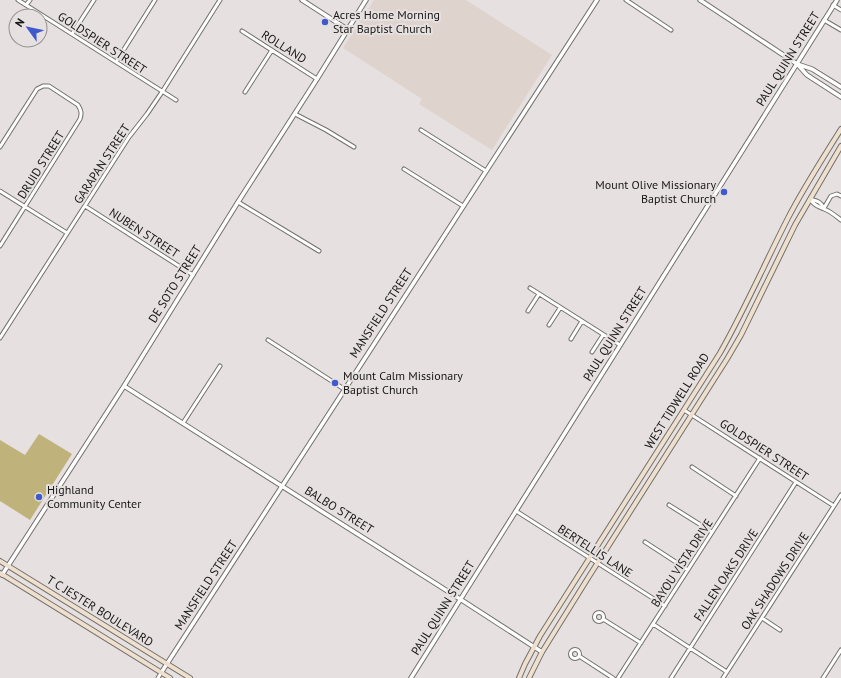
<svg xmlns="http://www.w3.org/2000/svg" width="841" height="678" font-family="'PT Sans',sans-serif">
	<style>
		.built { fill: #dfd3cd }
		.green { fill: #bfb37b }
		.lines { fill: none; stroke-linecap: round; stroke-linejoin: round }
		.minor-casing { stroke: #73706e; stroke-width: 5 }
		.tertiary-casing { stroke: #73706e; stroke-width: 5.5 }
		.secondary-casing { stroke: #73706e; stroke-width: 6 }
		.minor { stroke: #fff; stroke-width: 3 }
		.tertiary { stroke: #fff; stroke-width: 3.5 }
		.secondary { stroke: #eee0cd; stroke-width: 4 }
		.poi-dot { fill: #405acd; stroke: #e6e1e0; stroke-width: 1.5 }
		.labels { text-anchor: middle; stroke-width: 4; stroke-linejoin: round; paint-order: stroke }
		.poi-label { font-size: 12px; fill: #181716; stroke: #e6e1e0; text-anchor: start }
		.street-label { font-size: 12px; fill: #181716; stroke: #e6e1e0 }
	</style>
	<rect width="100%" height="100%" fill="#e6e1e0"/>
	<path class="built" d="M374,0H466L552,55L492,150L419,104L422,99L343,48Z"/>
	<path class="green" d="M39,434L72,454L30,520L0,501V440L25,455Z"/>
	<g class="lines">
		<g class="minor-casing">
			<path id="minor" d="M18,0L176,100
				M626,0L671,30
				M26,5L30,0
				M833,5L841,10
				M824,20L841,30
				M242,31L317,79
				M72,34L94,0
				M116,62L155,0
				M245,92L272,50
				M295,114L326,130L354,147
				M421,130L486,171
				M0,147L37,89L43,86H49L78,105C81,110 82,113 80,119L0,246
				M404,169L463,206
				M0,191L67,233
				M810,199C817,201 820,201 824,208
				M811,200C814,206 818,206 824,209C830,211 836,216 841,220
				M238,202L319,251
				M85,206L193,275
				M824,208L831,196L837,194L841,196
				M530,288L620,345
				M528,311L539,294
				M549,325L560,308
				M0,338L129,137L147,114L162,92L220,0
				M571,339L582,321
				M268,340L344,389
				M592,352L603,335
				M684,410L834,506
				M183,423L220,366
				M692,467L736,496
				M669,505L712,532
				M516,511L665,606
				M645,542L688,570
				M594.5 617a4.5 4.5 0 1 1 9 0a4.5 4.5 0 1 1-9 0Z
				M762,618L780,630
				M603,619L641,643
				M653,624L727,672
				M570.5 654a4.5 4.5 0 1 1 9 0a4.5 4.5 0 1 1-9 0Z
				M579,656L613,678
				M158,678L161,673
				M618,678L760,458
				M671,678L796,482
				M723,678L841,495
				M823,678L841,650"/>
		</g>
		<g class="tertiary-casing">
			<path id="tertiary" d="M302,0L347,29
				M700,0L797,64L812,69L841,87
				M798,65L807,75L841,97
				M124,386L460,599L542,652
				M2,575L124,386L238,202L317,79L366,0
				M161,673L597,0
				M411,678L837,0"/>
		</g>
		<g class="secondary-casing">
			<path id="secondary" d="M0,561L190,678
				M0,573L170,678
				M519,678L525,664L540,636L720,353C745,309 765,263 788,218C804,187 823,158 841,129
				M529,678L542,652L588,578L727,359L741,335L795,225L841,146"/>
		</g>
		<use href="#minor" class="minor"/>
		<use href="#tertiary" class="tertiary"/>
		<use href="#secondary" class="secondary"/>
	</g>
	<g class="poi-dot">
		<circle cx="325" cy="22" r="4"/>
		<circle cx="724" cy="192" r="4"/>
		<circle cx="335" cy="383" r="4"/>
		<circle cx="39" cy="497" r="4"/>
	</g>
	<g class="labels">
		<g class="poi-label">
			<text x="333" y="19">Acres Home Morning<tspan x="333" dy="14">Star Baptist Church</tspan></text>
			<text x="716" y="189" text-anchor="end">Mount Olive Missionary<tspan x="716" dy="14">Baptist Church</tspan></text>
			<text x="343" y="380">Mount Calm Missionary<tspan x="343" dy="14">Baptist Church</tspan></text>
			<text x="47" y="494">Highland<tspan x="47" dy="14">Community Center</tspan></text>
		</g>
		<g class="street-label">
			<text transform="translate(102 43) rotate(33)" y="4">GOLDSPIER STREET</text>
			<text transform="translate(284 47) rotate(32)" y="4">ROLLAND</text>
			<text transform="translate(788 59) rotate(-58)" y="4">PAUL QUINN STREET</text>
			<text transform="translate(102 164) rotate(-57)" y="4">GARAPAN STREET</text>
			<text transform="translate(41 165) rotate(-58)" y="4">DRUID STREET</text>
			<text transform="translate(144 233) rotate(33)" y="4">NUBEN STREET</text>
			<text transform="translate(175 284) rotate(-58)" y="4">DE SOTO STREET</text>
			<text transform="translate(381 313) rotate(-57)" y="4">MANSFIELD STREET</text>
			<text transform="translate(615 334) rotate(-58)" y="4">PAUL QUINN STREET</text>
			<text transform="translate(677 401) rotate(-58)" y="4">WEST TIDWELL ROAD</text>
			<text transform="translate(764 450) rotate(33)" y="4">GOLDSPIER STREET</text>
			<text transform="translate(339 510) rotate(32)" y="4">BALBO STREET</text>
			<text transform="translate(595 551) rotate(33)" y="4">BERTELLIS LANE</text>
			<text transform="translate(682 563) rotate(-57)" y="4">BAYOU VISTA DRIVE</text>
			<text transform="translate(726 575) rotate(-57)" y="4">FALLEN OAKS DRIVE</text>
			<text transform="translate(775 581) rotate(-57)" y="4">OAK SHADOWS DRIVE</text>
			<text transform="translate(206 585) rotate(-57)" y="4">MANSFIELD STREET</text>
			<text transform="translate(443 608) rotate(-58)" y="4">PAUL QUINN STREET</text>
			<text transform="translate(100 611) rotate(32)" y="4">T C JESTER BOULEVARD</text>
		</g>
	</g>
	<g transform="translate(28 28) rotate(303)"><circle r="19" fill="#e6e1e0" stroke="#94908f"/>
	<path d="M0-3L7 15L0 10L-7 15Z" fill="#405acd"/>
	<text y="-6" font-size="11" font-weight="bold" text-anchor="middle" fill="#181716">N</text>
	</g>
</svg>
